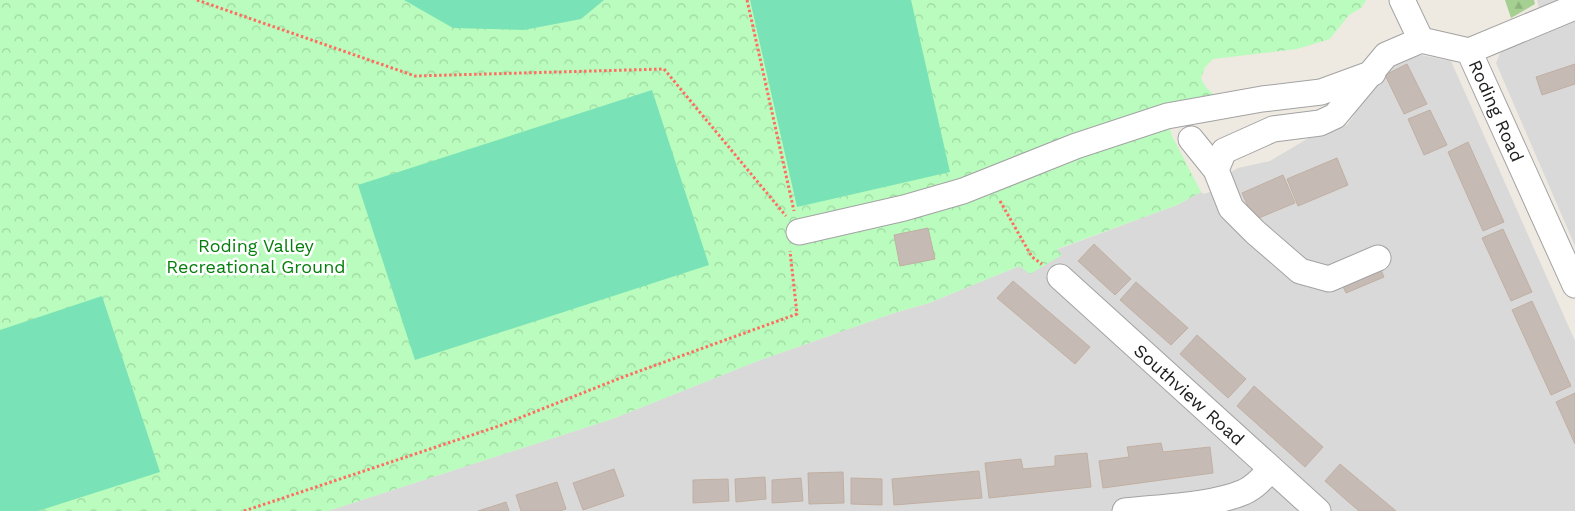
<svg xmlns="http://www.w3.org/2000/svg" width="1575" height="511" font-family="'Work Sans',sans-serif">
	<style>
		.residential { fill: #dad9d9 }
		.forest { fill: url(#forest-firs) }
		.park { fill: url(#park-crowns) }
		.pitch { fill: #79e3b7 }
		.building { fill: #c6bbb4; stroke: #c0afa2 }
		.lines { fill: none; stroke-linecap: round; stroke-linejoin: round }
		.minor-casing { stroke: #a3a3a3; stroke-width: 27 }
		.path { stroke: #ff6d61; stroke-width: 3; stroke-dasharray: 2.5 2.5; stroke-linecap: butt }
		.minor { stroke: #fff; stroke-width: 25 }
		.labels { text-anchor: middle; stroke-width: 5; stroke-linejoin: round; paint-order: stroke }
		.street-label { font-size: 18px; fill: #1c1c1c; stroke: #fff }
		.park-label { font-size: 18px; fill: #057f0c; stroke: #fff }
	</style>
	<defs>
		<pattern id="forest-firs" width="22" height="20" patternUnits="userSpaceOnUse" patternTransform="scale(1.25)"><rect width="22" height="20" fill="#a6d092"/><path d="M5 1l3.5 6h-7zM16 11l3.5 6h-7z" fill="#8eb27d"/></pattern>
		<pattern id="park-crowns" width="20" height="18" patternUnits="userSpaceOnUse" patternTransform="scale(1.25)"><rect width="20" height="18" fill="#b9fcbd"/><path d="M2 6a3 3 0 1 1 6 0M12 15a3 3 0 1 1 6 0" fill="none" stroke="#9ed7a2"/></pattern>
	</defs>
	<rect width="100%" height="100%" fill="#eee9e1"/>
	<path class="residential" d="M1537,0H1575V246L1496,63L1500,53L1545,28Z
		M1411,53L1451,61L1575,341V511H328L615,418L755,362L894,313L929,303L1019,266L1061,254L1056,250L1177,205L1201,192L1204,194L1230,185L1229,177L1231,172L1238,168L1270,161L1322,130L1347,125L1388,65Z"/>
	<path class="forest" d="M1505,0H1534L1535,4L1511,18Z"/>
	<path class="park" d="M0,0H1366L1361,8L1349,15L1330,39L1297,49L1213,59L1205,67L1201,78L1205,86L1220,101L1165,112L1172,136L1201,192L1177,205L1057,249L1062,255L1030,274L1019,266L929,303L894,313L755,362L615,418L328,511H0Z"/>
	<path class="pitch" d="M404,0H604L581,19L524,30L453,28Z
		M750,0H911L950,172L797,207Z
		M652,90L709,265L415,360L358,185Z
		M102,296L160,472L38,511H0V330Z"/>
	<path class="building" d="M1407,64L1427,104L1404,114L1385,75Z
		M1575,64V84L1542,95L1536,77Z
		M1430,110L1447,145L1424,155L1408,119Z
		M1468,142L1504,222L1483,231L1448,152Z
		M1337,158L1348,185L1298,206L1287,179Z
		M1283,175L1295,203L1254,220L1242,193Z
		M928,228L935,259L900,266L894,235Z
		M1503,229L1532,292L1511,301L1482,238Z
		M1094,244L1131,279L1115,295L1078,261Z
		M1378,263L1384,277L1346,293L1340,280Z
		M1013,281L1090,347L1075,364L997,298Z
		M1136,282L1188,328L1171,345L1120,300Z
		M1532,301L1571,386L1551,395L1512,310Z
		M1197,335L1246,379L1228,398L1180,354Z
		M1254,386L1323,447L1305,467L1237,406Z
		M1575,393V444L1556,402Z
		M1161,443L1163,452L1210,447L1213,473L1103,488L1099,461L1129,457L1127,447Z
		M1087,453L1091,487L989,498L985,463L1021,459L1023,469L1055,466V456Z
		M1340,464L1396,511H1359L1345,499L1325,481Z
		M614,469L624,496L583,510L573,483Z
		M979,471L982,498L894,505L892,479Z
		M843,472L844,503L809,504L808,473Z
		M765,477L766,499L736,502L735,479Z
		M801,478L803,501L772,503V480Z
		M851,478L882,479V505L851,504Z
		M728,479L729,501L693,503V480Z
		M557,482L566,509L560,511H521L516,495Z
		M506,502L509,511H478Z"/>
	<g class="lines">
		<g class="minor-casing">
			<path id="minor" d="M1402,0L1421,40
				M1469,51L1575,7
				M1191,139L1216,170L1231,208L1255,232L1300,271L1329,279L1378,258
				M1216,170L1224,151L1273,129L1320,123L1335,116L1386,55L1421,40L1469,51L1575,285
				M799,232L904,208L963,191L1076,146L1167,116L1262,99L1321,92L1373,73
				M1060,277L1318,511
				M1125,511C1161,507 1211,506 1244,492C1255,487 1263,478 1271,469"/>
		</g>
		<path class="path" d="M197,0L415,76L664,69L786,216
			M747,0L794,211
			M1000,201L1032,257L1042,264
			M244,511L499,426L623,377L797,314L790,251"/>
		<use href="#minor" class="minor"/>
	</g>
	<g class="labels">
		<g class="street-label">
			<text transform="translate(1496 111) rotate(66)" y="6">Roding Road</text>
			<text transform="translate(1189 395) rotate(42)" y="6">Southview Road</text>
		</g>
		<g class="park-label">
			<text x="256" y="252">Roding Valley<tspan x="256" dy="21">Recreational Ground</tspan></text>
		</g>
	</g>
</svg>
